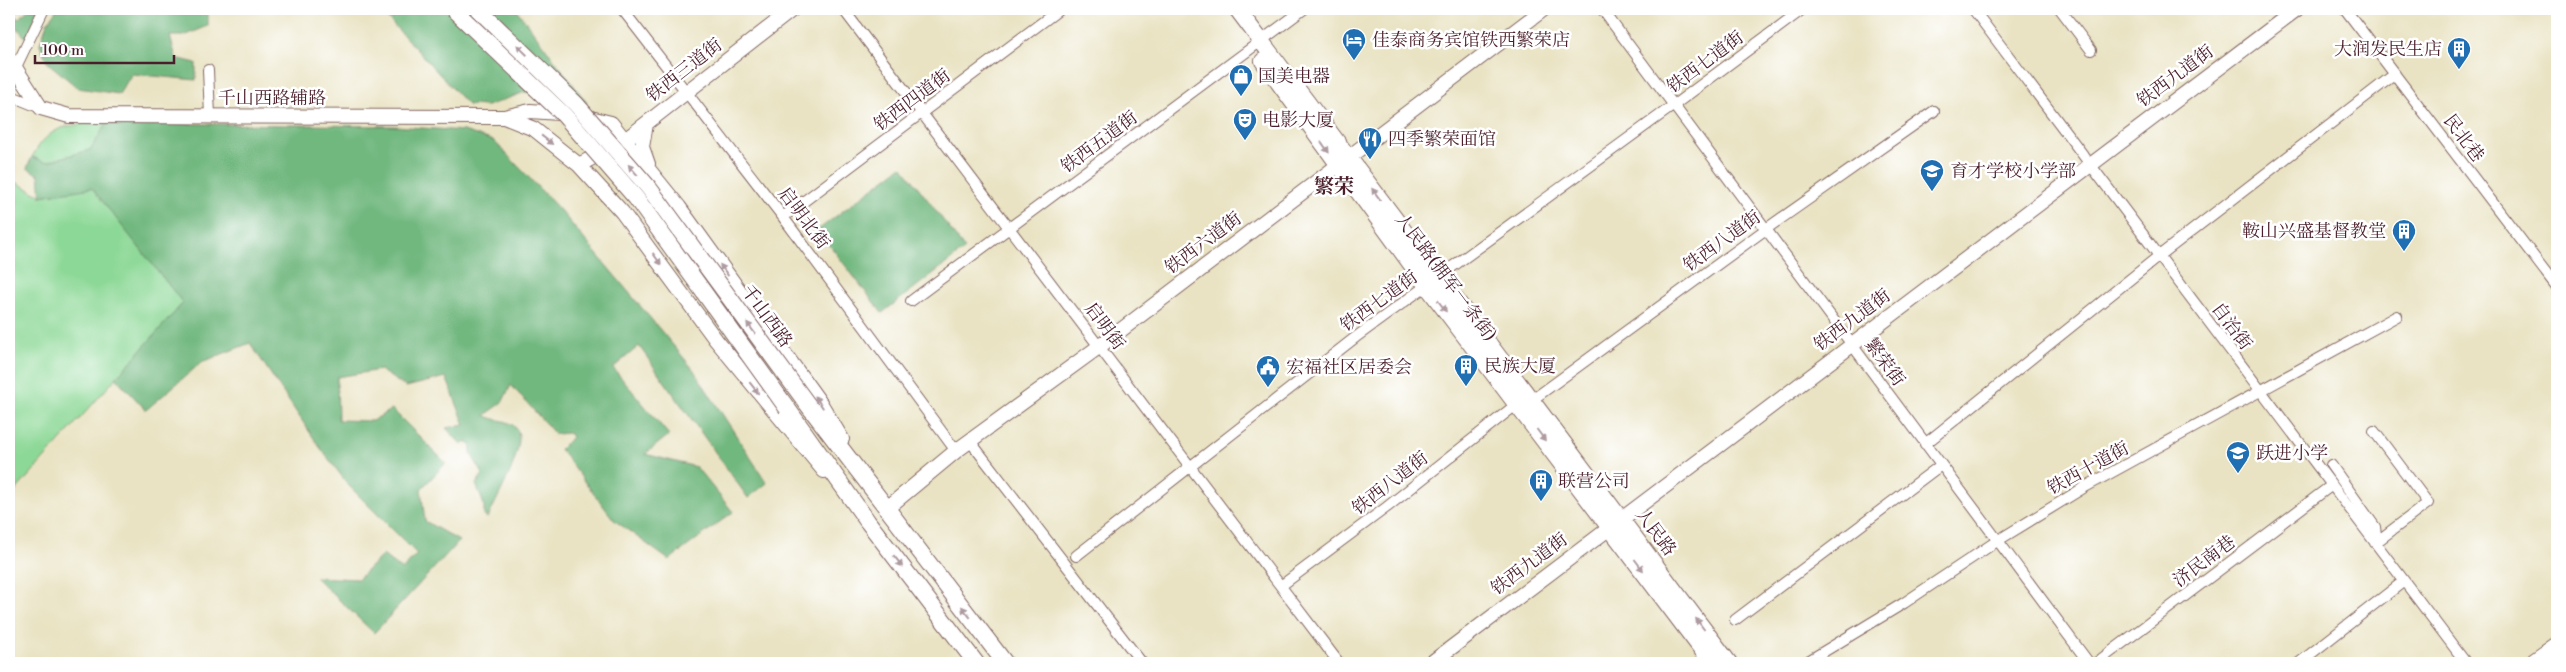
<svg xmlns="http://www.w3.org/2000/svg" width="2566" height="672" font-family="'Libre Bodoni','Noto Serif SC',serif">
	<style>
		.green { fill: #8cd896; stroke: #6b7c60 }
		.forest { fill: #71b87f; stroke: #5e6c55 }
		.lines { fill: none; stroke-linecap: round; stroke-linejoin: round }
		.minor-casing { stroke: #826460; stroke-width: 12 }
		.secondary-casing { stroke: #826460; stroke-width: 16 }
		.primary-casing { stroke: #826460; stroke-width: 18 }
		.minor { stroke: #fff; stroke-width: 10 }
		.secondary { stroke: #fff; stroke-width: 14 }
		.primary { stroke: #fff; stroke-width: 16 }
		.primary-bridge-casing { stroke: #826460; stroke-width: 18; stroke-linecap: butt }
		.primary-bridge { stroke: #fff; stroke-width: 16 }
		.oneway { fill: #ae9aa0 }
		.labels { text-anchor: middle; stroke-width: 5; stroke-linejoin: round; paint-order: stroke }
		.poi-label { font-size: 18px; fill: #4a1f2b; stroke: #fff; text-anchor: start }
		.street-label { font-size: 18px; fill: #4a1f2b; stroke: #fff }
		.quarter-label { font-size: 20px; font-weight: bold; fill: #4a1f2b; stroke: #fff }
	</style>
	<rect width="100%" height="100%" fill="#fff"/>
	<filter id="ink" filterUnits="userSpaceOnUse"><feTurbulence type="fractalNoise" baseFrequency=".02" numOctaves="2"/><feDisplacementMap in="SourceGraphic" scale="10" xChannelSelector="R" yChannelSelector="G"/><feConvolveMatrix kernelMatrix="1 2 1 2 8 2 1 2 1" color-interpolation-filters="sRGB"/></filter>
	<filter id="wash" filterUnits="userSpaceOnUse"><feTurbulence type="fractalNoise" baseFrequency=".0096" numOctaves="4" result="noise"/><feDisplacementMap in="SourceGraphic" scale="20" xChannelSelector="R" yChannelSelector="G"/><feGaussianBlur stdDeviation="1.12" result="paint"/><feColorMatrix in="noise" values="0 0 0 0 0 0 0 0 0 0 0 0 0 0 0 0 0 1.4 0 .05"/><feComposite in="paint" operator="in"/></filter>
	<g filter="url(#wash)">
		<rect width="100%" height="100%" fill="#e9e3c3"/>
		<path class="green" d="M107,123L90,150L46,162L32,157C51,122 71,125 107,123Z
			M14,181L41,196L92,187L183,303L9,498V189Z"/>
		<path class="forest" d="M29,9H39L27,39L9,19V14L12,12L18,19Z
			M57,9H208V26L184,36H170L176,58L196,63V80L132,74L119,94L78,88L47,62L40,44L47,23Z
			M379,9H516L587,103L525,92L487,106L468,105Z
			M107,123L394,126L464,131L494,141L559,209L693,369L767,483L748,498L639,346L613,368L669,435L645,454L696,467L733,512L669,560L614,520L560,449L572,437L569,433L555,434L511,385L502,403L485,415C494,422 508,418 516,428C529,444 496,499 488,518L484,516V505L476,484L483,474L471,454V446L466,441L461,444L446,428L465,425L446,377L406,387L380,370L337,377L338,420L372,421L392,409L446,463L421,489L425,521L459,541L374,633L315,577L358,579L383,555L402,570L417,554L349,486L319,446L250,343L202,362L146,410L116,378L183,303L92,188L41,196L39,175L27,168L32,157L46,162L90,150Z
			M902,166L965,249L882,313L818,230Z"/>
	</g>
	<g filter="url(#ink)">
		<g class="lines">
			<g class="minor-casing">
				<path id="minor" d="M622,9L783,217L956,451
					M843,9L1339,663
					M1602,9L2089,663
					M1973,9L2466,663
					M2060,9L2091,50
					M2345,9L2557,287
					M15,69L44,9
					M208,70L210,116
					M9,95L41,108
					M783,217L1060,9
					M911,301L1304,9
					M1532,400L1766,229L1934,111
					M2374,431L2428,503L2375,543
					M970,441L1142,663
					M1925,444L2159,256L2395,74
					M2331,465L2375,527L2377,542
					M1076,556L1356,337L1674,105L1803,9
					M1282,585L1387,507L1517,404
					M1735,620L1941,465
					M1805,663L1904,603L1997,541L2085,487L2397,316
					M2096,663L2332,485
					M2299,663L2404,581"/>
			</g>
			<g class="secondary-casing">
				<path id="secondary" d="M9,58L41,108L69,116L504,117L530,111L574,114L611,123L679,207L821,404L842,439
					M504,117L534,129L579,165L622,212L716,340L824,471
					M646,124L642,147L648,164
					M579,165L625,140L793,9
					M886,509L956,451L1100,346L1544,9
					M1431,663L2297,9"/>
			</g>
			<g class="primary-casing">
				<path id="primary" d="M1237,9L1729,663
					M1263,61L1427,286L1712,663
					M787,408L868,522L976,663
					M811,409L1005,663
					M2532,663L2557,645"/>
			</g>
			<use href="#minor" class="minor"/>
			<use href="#secondary" class="secondary"/>
			<use href="#primary" class="primary"/>
			<g class="primary-bridge-casing">
				<path id="primary-bridge" d="M453,9L564,115L636,198L787,408
					M478,9L576,104L649,188L811,409"/>
			</g>
			<use href="#primary-bridge" class="primary-bridge"/>
		</g>
		<defs><path id="oneway-solid" d="M-6-.8H1V-3.2L6.5 0L1 3.2V.8H-6Z" transform="scale(1.25)"/></defs>
		<g class="oneway">
			<use href="#oneway-solid" transform="translate(522 50) rotate(-135)"/>
			<use href="#oneway-solid" transform="translate(547 140) rotate(38)"/>
			<use href="#oneway-solid" transform="translate(1325 147) rotate(55)"/>
			<use href="#oneway-solid" transform="translate(633 170) rotate(-131)"/>
			<use href="#oneway-solid" transform="translate(1376 194) rotate(-126)"/>
			<use href="#oneway-solid" transform="translate(657 259) rotate(54)"/>
			<use href="#oneway-solid" transform="translate(724 270) rotate(-126)"/>
			<use href="#oneway-solid" transform="translate(1442 306) rotate(53)"/>
			<use href="#oneway-solid" transform="translate(751 328) rotate(-126)"/>
			<use href="#oneway-solid" transform="translate(754 388) rotate(52)"/>
			<use href="#oneway-solid" transform="translate(819 402) rotate(-124)"/>
			<use href="#oneway-solid" transform="translate(1541 435) rotate(53)"/>
			<use href="#oneway-solid" transform="translate(898 561) rotate(52)"/>
			<use href="#oneway-solid" transform="translate(1639 565) rotate(53)"/>
			<use href="#oneway-solid" transform="translate(966 612) rotate(-128)"/>
			<use href="#oneway-solid" transform="translate(1700 624) rotate(-127)"/>
		</g>
	</g>
	<defs>
		<g id="hotel-pin" transform="scale(1.25)"><path d="M0 17L-7.5 6A9.5 9.5 0 1 1 7.5 6Z" fill="#1f6fb2" stroke="#fff"/><path d="M-6-4.5h1.5V1H6V5H4.5V3h-9V5H-6ZM-4 0a1.8 1.8 0 1 1 3.6 0ZM.5 0V-2.5h3Q6-2.5 6 0Z" fill="#fff"/></g>
		<g id="building-pin" transform="scale(1.25)"><path d="M0 17L-7.5 6A9.5 9.5 0 1 1 7.5 6Z" fill="#1f6fb2" stroke="#fff"/><path d="M-4-6H4V6H1V3H-1V6H-4ZM-2.5-4.3h1.7v1.8h-1.7ZM.8-4.3h1.7v1.8H.8ZM-2.5-1h1.7V.8h-1.7ZM.8-1h1.7V.8H.8Z" fill="#fff"/></g>
		<g id="shop-pin" transform="scale(1.25)"><path d="M0 17L-7.5 6A9.5 9.5 0 1 1 7.5 6Z" fill="#1f6fb2" stroke="#fff"/><path d="M-5-2.5h2.3a2.7 3.5 0 0 1 5.4 0H5L5.5 6h-11ZM-1.5-2.5h3a1.5 2.3 0 0 0-3 0Z" fill="#fff"/></g>
		<g id="theatre-pin" transform="scale(1.25)"><path d="M0 17L-7.5 6A9.5 9.5 0 1 1 7.5 6Z" fill="#1f6fb2" stroke="#fff"/><path d="M-5-5.5Q0-4 5-5.5V0Q5 5 0 6Q-5 5-5 0ZM-3.3-2.5H-1v1.5H-3.3ZM1-2.5H3.3v1.5H1ZM-2.8 1Q0 5.5 2.8 1Z" fill="#fff"/></g>
		<g id="restaurant-pin" transform="scale(1.25)"><path d="M0 17L-7.5 6A9.5 9.5 0 1 1 7.5 6Z" fill="#1f6fb2" stroke="#fff"/><path d="M-5-6h1v4h1v-4h1v4h1v-4h1v5L-1.5 .5V6h-2V.5L-5-1ZM5-6V6H3V1.5H1.5Q1.5-4 5-6Z" fill="#fff"/></g>
		<g id="school-pin" transform="scale(1.25)"><path d="M0 17L-7.5 6A9.5 9.5 0 1 1 7.5 6Z" fill="#1f6fb2" stroke="#fff"/><path d="M0-5L7-2L0 1L-7-2ZM-4 1L0 2.5L4 1V4Q0 6-4 4Z" fill="#fff"/></g>
		<g id="civic-pin" transform="scale(1.25)"><path d="M0 17L-7.5 6A9.5 9.5 0 1 1 7.5 6Z" fill="#1f6fb2" stroke="#fff"/><path d="M-.6-6.5H3V-4.5H.6V-3L4-1V1h2V6H-6V1h2V-1L-.6-3ZM-1.2 2.5V6h2.4V2.5Z" fill="#fff"/></g>
	</defs>
	<g fill-rule="evenodd">
		<use href="#hotel-pin" x="1354" y="40"/>
		<use href="#building-pin" x="2459" y="49"/>
		<use href="#shop-pin" x="1241" y="76"/>
		<use href="#theatre-pin" x="1245" y="120"/>
		<use href="#restaurant-pin" x="1370" y="139"/>
		<use href="#school-pin" x="1932" y="171"/>
		<use href="#building-pin" x="2404" y="231"/>
		<use href="#building-pin" x="1466" y="366"/>
		<use href="#civic-pin" x="1268" y="367"/>
		<use href="#school-pin" x="2238" y="453"/>
		<use href="#building-pin" x="1541" y="481"/>
	</g>
	<g class="labels">
		<g class="poi-label">
			<text x="1372" y="46">佳泰商务宾馆铁西繁荣店</text>
			<text x="2442" y="55" text-anchor="end">大润发民生店</text>
			<text x="1258" y="82">国美电器</text>
			<text x="1262" y="126">电影大厦</text>
			<text x="1388" y="145">四季繁荣面馆</text>
			<text x="1950" y="177">育才学校小学部</text>
			<text x="2386" y="237" text-anchor="end">鞍山兴盛基督教堂</text>
			<text x="1484" y="372">民族大厦</text>
			<text x="1286" y="373">宏福社区居委会</text>
			<text x="2256" y="459">跃进小学</text>
			<text x="1558" y="487">联营公司</text>
		</g>
		<g class="street-label">
			<text transform="translate(1705 62) rotate(-37)" y="6">铁西七道街</text>
			<text transform="translate(684 70) rotate(-38)" y="6">铁西三道街</text>
			<text transform="translate(2175 76) rotate(-37)" y="6">铁西九道街</text>
			<text x="272" y="104">千山西路辅路</text>
			<text transform="translate(912 100) rotate(-37)" y="6">铁西四道街</text>
			<text transform="translate(2464 138) rotate(53)" y="6">民北巷</text>
			<text transform="translate(1099 142) rotate(-37)" y="6">铁西五道街</text>
			<text transform="translate(804 218) rotate(53)" y="6">启明北街</text>
			<text transform="translate(1722 241) rotate(-36)" y="6">铁西八道街</text>
			<text transform="translate(1203 243) rotate(-37)" y="6">铁西六道街</text>
			<text transform="translate(1446 277) rotate(53)" y="6">人民路(拥军一条街)</text>
			<text transform="translate(1379 301) rotate(-36)" y="6">铁西七道街</text>
			<text transform="translate(767 316) rotate(54)" y="6">千山西路</text>
			<text transform="translate(1852 320) rotate(-37)" y="6">铁西九道街</text>
			<text transform="translate(1105 326) rotate(53)" y="6">启明街</text>
			<text transform="translate(2232 326) rotate(53)" y="6">自治街</text>
			<text transform="translate(1885 362) rotate(54)" y="6">繁荣街</text>
			<text transform="translate(2088 468) rotate(-29)" y="6">铁西十道街</text>
			<text transform="translate(1390 483) rotate(-38)" y="6">铁西八道街</text>
			<text transform="translate(1656 532) rotate(53)" y="6">人民路</text>
			<text transform="translate(2204 561) rotate(-37)" y="6">济民南巷</text>
			<text transform="translate(1529 564) rotate(-37)" y="6">铁西九道街</text>
		</g>
		<g class="quarter-label">
			<text x="1334" y="193">繁荣</text>
		</g>
	</g>
	<rect width="2566" height="672" fill="none" stroke="#fff" stroke-width="30"/>
	<path d="M35 55v8h139v-8" fill="none" stroke="#4a1f2b" stroke-width="2.5"/>
	<text x="42" y="55" font-size="15" fill="#4a1f2b" stroke="#ffffff" stroke-width="4" paint-order="stroke">100 m</text>
</svg>
